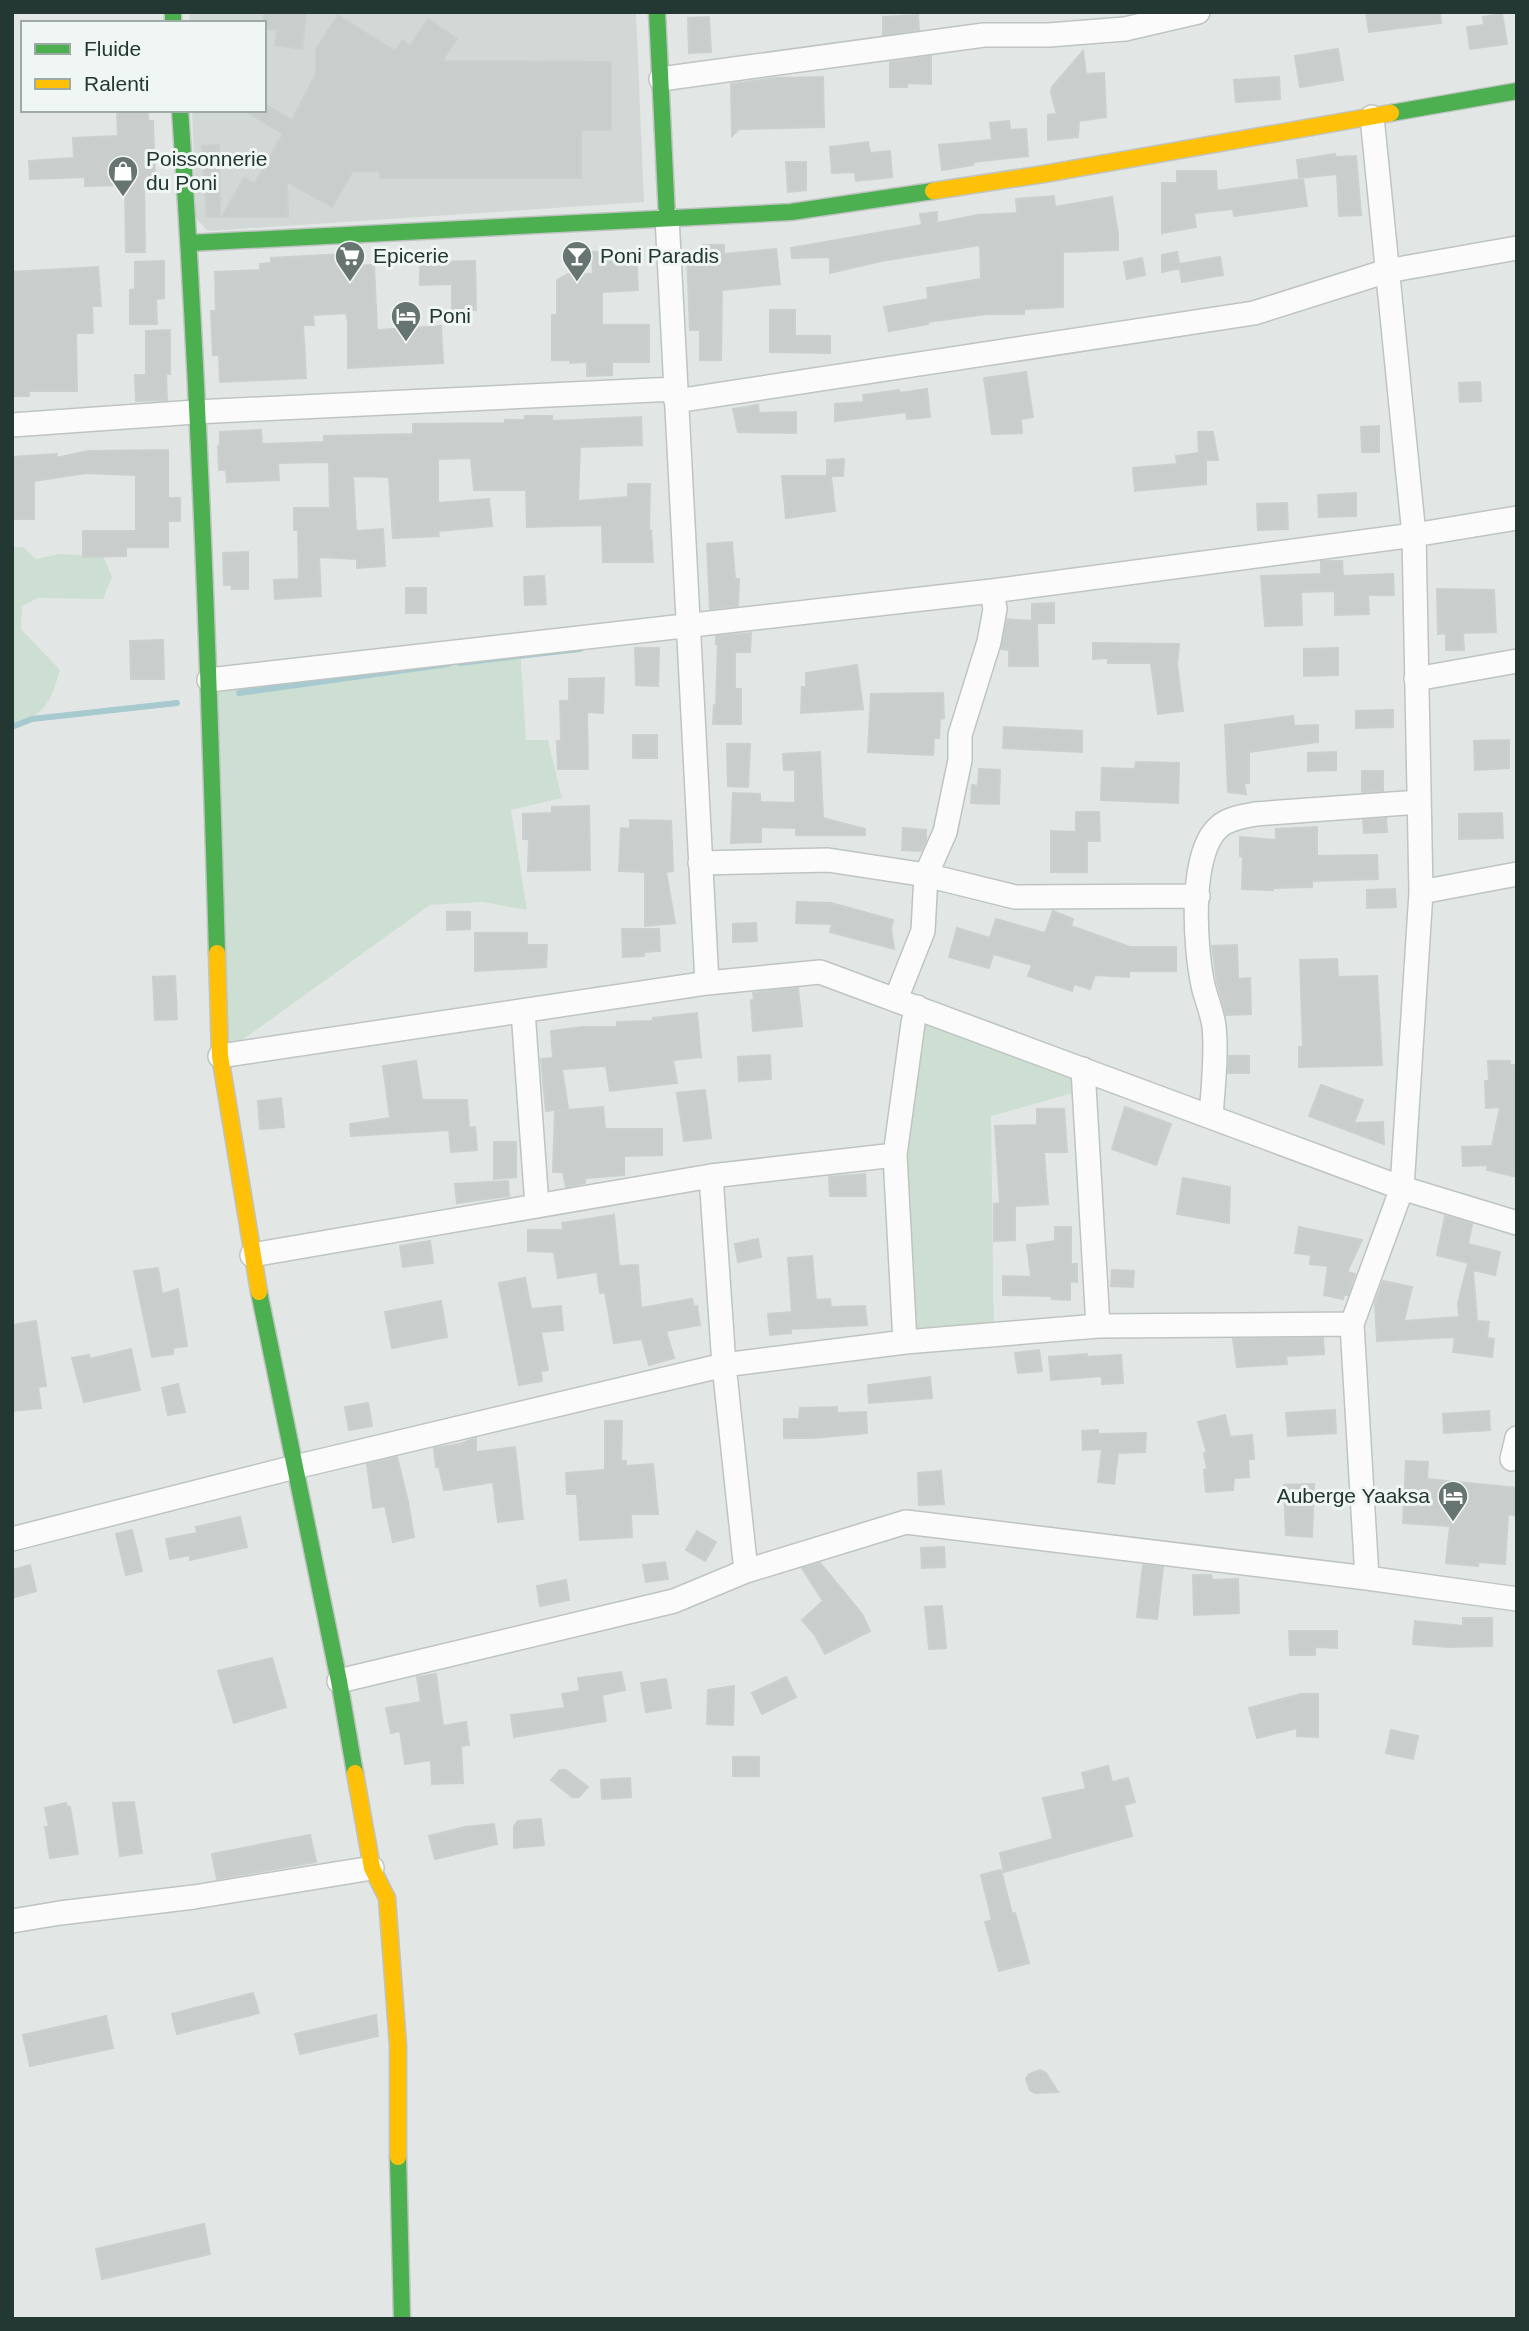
<svg xmlns="http://www.w3.org/2000/svg" width="1529" height="2331" font-family="Helvetica,sans-serif">
	<style>
		.built { fill: #d1d8d5 }
		.green { fill: #cddfd3 }
		.lines { fill: none; stroke-linecap: round; stroke-linejoin: round }
		.stream { stroke: #a7c9d0; stroke-width: 6 }
		.building { fill: #c9cecc; stroke: #cbd0ce; stroke-width: 2 }
		.street-casing { stroke: #bfc4c2; stroke-width: 26 }
		.fast-casing { stroke: #bfc4c2; stroke-width: 19 }
		.slow-casing { stroke: #bfc4c2; stroke-width: 19 }
		.street { stroke: #fbfbfb; stroke-width: 23 }
		.fast { stroke: #4caf50; stroke-width: 16 }
		.slow { stroke: #ffc107; stroke-width: 16 }
		.labels { text-anchor: middle; stroke-width: 6; stroke-linejoin: round; paint-order: stroke }
		.poi-label { font-size: 21px; fill: #233733; stroke: #f0f6f3; text-anchor: start }
	</style>
	<rect width="100%" height="100%" fill="#e2e7e5"/>
	<path class="built" d="M189,12H636L644,202L208,231L196,218L192,110H264V23H189Z"/>
	<path class="green" d="M12,547H23L36,559L60,554L103,556L112,577L103,599L38,598L22,606L21,629L60,670C50,704 46,713 12,727Z
		M520,644L526,740H548L562,798L511,810L527,910L483,902L430,905L220,1056L209,680Z
		M917,1007L1083,1069L1084,1090L991,1116L994,1335L905,1336L895,1155Z"/>
	<g class="lines">
		<path class="stream" d="M459,663L580,649
			M239,693L448,664
			M12,727L32,719L177,703"/>
	</g>
	<path class="building" d="M264,12L306,13L302,49L275,45L277,30L264,29Z
		M1366,12H1440L1441,23L1369,32Z
		M1502,14L1507,44L1470,49L1467,27L1484,25L1483,17Z
		M338,15L395,51L403,40L410,46L428,19L457,39L442,61L611,62V130H581V178H380V171H353L332,207L287,182L288,217H222L244,178L254,184L283,134L244,110H264V104L292,120L316,74V49Z
		M918,15L919,30L883,35V17Z
		M709,17L711,52L689,53L688,18Z
		M1338,49L1343,80L1300,87L1295,56Z
		M1083,51L1086,74L1104,73L1106,117L1079,121L1078,137L1048,140V115L1057,114L1051,93L1052,87Z
		M931,56V84L907,83V87H890V62Z
		M823,77L824,127L739,129L732,136L731,84L774,78Z
		M1279,77L1280,99L1236,102L1234,80Z
		M117,110H148V121H153L155,184H144L145,252H126L125,185L85,186V177L30,179L29,161L74,158L73,138L118,136Z
		M1009,121L1010,130L1026,129L1028,156L973,162V165L942,170L939,145L992,140L990,123Z
		M868,142L870,153L890,151L892,177L856,181L855,172L832,173L830,147Z
		M219,145L220,217H207L202,146Z
		M1335,154V157L1356,156L1361,215L1339,216L1337,174L1299,178L1297,160Z
		M786,162H806V190L788,192Z
		M1177,171H1216L1217,191L1303,179L1307,206L1234,216L1233,209L1194,213L1196,227L1162,233V183H1177Z
		M1054,196L1055,207L1112,197L1118,234V250L1063,252V307L1024,309V314H987L927,322L928,324L889,331L884,307L928,299L927,288L981,279L980,245L881,261L830,273V257L792,258L791,248L922,225L920,214L937,212V223L978,215L1017,213L1016,199Z
		M703,245H724V254L776,249L780,284L722,290L721,360H700V330H690L687,255L703,254Z
		M636,250L638,290L602,292V325H649V362H612V375L587,376V362L570,363V360H552V315H557V280L568,274H593L592,252Z
		M1177,252L1180,268L1162,272V255Z
		M343,254V266L374,265L377,330L441,326L443,363L348,368V322L346,313L313,315L314,325H303L306,378L220,382L219,355H213L211,311H216L215,272L260,270V264L271,263V258Z
		M1220,257L1223,275L1182,282L1179,264Z
		M1142,258L1145,275L1127,279L1124,262Z
		M164,261V298L156,299L157,324H130V290L135,289V262Z
		M475,261L476,310H452V284L420,285V262Z
		M98,267L101,306H92L93,333H76L77,391H29V396H12V272Z
		M770,310H795V336H830V353L770,352Z
		M170,330V374H166L167,400L136,401L135,375H146V331Z
		M1026,372L1033,417L1021,419L1022,433L992,434L984,378Z
		M1480,382L1481,401L1460,402L1459,383Z
		M927,389L930,417L907,419L906,412L835,421V404L864,402L863,395L899,390L900,393Z
		M758,405L759,413L796,412V433L738,432L733,409Z
		M525,416H552V421L641,417L642,445L580,447L578,501L628,497V484H650L649,530H651L653,562H603L602,525L527,527L526,490H474L471,458L438,459V503L489,499L492,526L438,531L439,536L393,538L389,477L353,476L356,531L383,529L385,566L357,568V559L319,557L321,596L275,599L274,580L299,579L298,530H294V508H330L329,462L278,463L279,480L227,482L226,470H219L218,446L220,445V432L261,430L262,444L324,442V436L413,434V424L505,423V420H525Z
		M1379,426V452H1362L1361,427Z
		M1198,432H1213L1218,460H1206V484L1135,491L1133,468L1177,464L1176,456L1199,453Z
		M168,450V498H180V521H168V547H126V556L83,557V531H136V475L86,473L34,481V519H12V457L57,454L56,458L88,451Z
		M844,459L843,476H831L835,511L786,518L782,476H827V460Z
		M1356,493V516L1319,517L1318,495Z
		M1287,503L1288,529L1258,530L1257,504Z
		M732,542L735,579H739L738,606L710,609L707,544Z
		M248,552V589H232V585H224L223,553Z
		M1321,561H1342L1343,576L1393,574L1394,595H1368L1369,614L1335,615V591L1301,592L1302,625L1265,626L1261,576L1321,574Z
		M544,576L546,604L525,605L524,577Z
		M406,588H426V613H406Z
		M1437,589L1494,590L1496,632L1463,633L1464,650H1446V633L1438,634Z
		M1054,603V623H1037L1038,666H1009V650L1001,649L1007,619L1032,621V604Z
		M751,633L750,652H735V689H741V724H713L714,705H716L718,644H716V636Z
		M163,640L164,679H131L130,641Z
		M1093,643L1179,644L1177,664L1183,711L1158,714L1151,663H1108V658L1093,659Z
		M635,648H659L658,686L636,685Z
		M1338,648V675L1304,676V649Z
		M857,665L863,709L801,713L802,687H806V673Z
		M604,678L603,713L587,712L588,769H558L557,741H561L560,701H569V679Z
		M943,693L944,718L940,719L939,738H934L933,755L868,752L871,694Z
		M1393,710V727L1356,728V711Z
		M1293,716L1294,726L1318,725V742L1249,752V783H1244L1246,794L1228,792L1225,725Z
		M1004,727L1082,731V752L1003,748Z
		M633,735H657V758H633Z
		M1509,740V768L1475,770L1474,741Z
		M727,744H750L748,787L728,786Z
		M820,752L823,818L865,829V835H796V828L761,827V842L731,843L733,793L760,794V802L795,803V770H784L783,754Z
		M1336,752V770L1308,771V753Z
		M1136,762L1179,763L1178,803L1101,800L1102,768L1135,769Z
		M979,769L1000,770L999,804L971,803L972,785L978,786Z
		M1362,771H1383V791L1362,792Z
		M589,806L590,870L528,871L529,839H523V814L552,813V807Z
		M1076,812H1099L1100,841H1087V872H1051V831L1076,832Z
		M1502,813L1503,838L1459,839V814Z
		M1386,818L1387,832L1364,833L1363,820Z
		M630,820L671,821L673,871L666,872L675,923L645,926V872L619,871L621,828L630,829Z
		M1317,827V856L1377,855L1378,879L1312,881V887L1273,888V890L1242,889L1243,857L1240,856V837L1276,840V829Z
		M903,828L926,830V841L921,851L902,850Z
		M1395,889L1396,907L1367,908V890Z
		M797,902L831,903L893,920L891,929L894,949L830,932L832,924L796,923Z
		M1053,911L1073,919L1071,926L1130,947H1176V971H1129V977L1095,975L1090,989L1074,984L1072,991L1028,976L1032,965L993,954L989,968L949,957L957,928L990,938L996,919L1045,933Z
		M447,912H470V929L447,930Z
		M756,923L757,941L733,942V924Z
		M622,929H659L660,951L644,952V956L623,957Z
		M475,933H527V945H547L546,967L475,971Z
		M1237,945L1238,979L1250,978L1251,1014L1226,1015L1217,982L1212,946Z
		M1337,959L1338,977L1377,976L1382,1065L1299,1067V1047H1303L1300,960Z
		M175,976L177,1019L155,1020L153,977Z
		M798,988L802,1026L753,1031L751,1000H754L753,993Z
		M697,1013L701,1057L673,1060L677,1083L610,1091L606,1066L562,1069L568,1108L546,1111L541,1059L553,1058L551,1031L582,1027H617V1022L653,1021V1018Z
		M770,1055L771,1079L739,1081L738,1057Z
		M1229,1056H1249V1073H1228Z
		M416,1061L422,1100H467L469,1128L475,1127L477,1150L451,1152L449,1130L351,1136L350,1124L390,1118L383,1066Z
		M1488,1061H1510V1065H1517V1177L1487,1170L1488,1165L1463,1166L1462,1147L1492,1146L1500,1107L1486,1108L1485,1081H1489Z
		M1321,1085L1363,1100L1354,1123L1383,1122L1384,1144L1309,1116Z
		M705,1090L711,1138L684,1141L677,1093Z
		M281,1098L284,1127L260,1129L258,1101Z
		M603,1107L605,1129H662V1155L624,1156V1175L585,1178V1183L566,1187L563,1172H553L555,1111Z
		M1125,1107L1171,1124L1156,1165L1112,1149Z
		M1037,1109H1064L1067,1152H1044L1048,1204L1015,1206V1240L994,1241V1204L1000,1203L995,1126L1037,1125Z
		M494,1142H516V1177L494,1179Z
		M865,1174L866,1196H830L829,1177Z
		M1183,1178L1230,1187L1229,1223L1177,1214Z
		M508,1181L509,1196L457,1203L455,1184Z
		M614,1215L619,1266L638,1265L641,1308L692,1299L694,1307L697,1306L700,1325L666,1331L674,1358L649,1365L642,1339L614,1343L605,1292L600,1293L597,1272L558,1278L554,1252L528,1251V1230H563L562,1223Z
		M1445,1216L1472,1224L1468,1244L1500,1252L1495,1275L1473,1270L1477,1321L1489,1322L1487,1338L1494,1339L1492,1357L1453,1352L1455,1337L1377,1341L1375,1303L1383,1281L1412,1287L1404,1321L1459,1317L1458,1303L1468,1263L1437,1255Z
		M1055,1227H1071V1264H1077V1282L1070,1281V1300L1052,1299V1296L1003,1295V1276L1031,1277L1027,1245L1055,1241Z
		M1299,1227L1362,1240L1347,1272L1355,1274L1348,1295H1344L1343,1299L1324,1295L1328,1266L1310,1264L1311,1255L1295,1253Z
		M758,1239L761,1257L738,1262L735,1244Z
		M430,1241L433,1263L403,1267L400,1246Z
		M812,1256L816,1300L830,1299L831,1307L865,1306L867,1325L791,1329V1333L770,1335L768,1314L792,1312L788,1258Z
		M158,1268L162,1294L178,1289L187,1346L173,1348V1354L152,1357L134,1271Z
		M1112,1270L1134,1271L1133,1287L1111,1286Z
		M525,1278L531,1309L561,1306L563,1330L541,1332L548,1370L541,1371L542,1381L519,1385L499,1283Z
		M441,1301L447,1337L392,1348L385,1312Z
		M36,1321L46,1386L38,1387L41,1408L12,1411V1325Z
		M1323,1338L1324,1354L1286,1356L1287,1364L1237,1367L1233,1339Z
		M131,1349L140,1390L84,1402L72,1358L89,1355L90,1359Z
		M1039,1350L1042,1371L1018,1373L1015,1353Z
		M1087,1354V1357L1121,1355L1123,1383L1102,1384V1376L1051,1380L1049,1357Z
		M930,1377L932,1398L869,1403L868,1385Z
		M178,1384L185,1412L168,1415L162,1388Z
		M368,1403L372,1426L349,1430L345,1407Z
		M837,1407V1413L866,1412L867,1433L813,1438H784V1419H799L800,1408Z
		M1335,1410L1336,1433L1288,1436L1286,1413Z
		M1489,1411L1490,1430L1444,1433L1443,1414Z
		M1225,1415L1230,1437L1252,1435L1254,1459H1248L1249,1477L1234,1478L1233,1490L1206,1492L1204,1470L1207,1469L1204,1453H1207L1198,1422Z
		M605,1421H622L621,1461H626V1466L653,1464L658,1514H631L632,1537L580,1540L577,1494H567L566,1473L605,1470Z
		M1098,1430V1434L1146,1433L1145,1452L1118,1453L1114,1484L1098,1482L1102,1449L1083,1450L1082,1431Z
		M476,1438V1452L515,1447L523,1519L498,1522L493,1482L444,1490L439,1467H436L434,1448L460,1444Z
		M397,1457L408,1502L414,1537L393,1542L385,1506L373,1508L367,1464Z
		M1406,1461L1428,1462L1427,1479L1517,1488V1516L1508,1514L1505,1564L1478,1562V1566L1446,1563L1450,1526L1403,1523Z
		M941,1471L944,1504L919,1505L918,1473Z
		M1314,1484L1312,1537L1286,1535L1284,1485Z
		M240,1517L247,1547L190,1560V1555L170,1559L166,1539L197,1533L196,1527Z
		M132,1530L142,1571L126,1575L116,1534Z
		M697,1531L716,1542L705,1561L686,1550Z
		M944,1547L945,1567L922,1568L921,1548Z
		M665,1562L668,1579L646,1582L643,1565Z
		M820,1563L862,1614L870,1631L825,1654L815,1635L802,1620L823,1601L802,1568Z
		M30,1565L36,1591L12,1598V1570Z
		M1143,1565L1163,1567L1157,1619L1137,1617Z
		M1193,1575H1211L1212,1580L1238,1579L1239,1613L1194,1615Z
		M566,1580L569,1600L540,1606L537,1586Z
		M942,1606L946,1648L929,1649L925,1607Z
		M1463,1618H1492V1646L1448,1647L1413,1644L1415,1621L1463,1626Z
		M1289,1631H1337V1648L1315,1647V1655H1290Z
		M272,1658L286,1707L234,1723L218,1671Z
		M621,1672L625,1690L602,1695L606,1721L514,1737L511,1715L565,1708L562,1694L580,1691L578,1678Z
		M436,1674L443,1726L466,1722L469,1745L461,1746L463,1783L432,1784L431,1760L405,1764L400,1731L391,1733L386,1708L421,1702L417,1677Z
		M786,1677L796,1697L762,1714L752,1693Z
		M666,1679L671,1708L646,1712L641,1683Z
		M734,1686L733,1725L707,1724L708,1690Z
		M1301,1694H1318V1737L1297,1736V1728L1257,1738L1249,1708Z
		M1391,1730L1418,1736L1413,1759L1386,1753Z
		M733,1757H759V1776H733Z
		M1108,1766L1112,1782L1128,1778L1135,1802L1124,1805L1132,1836L1004,1872L1000,1853L1053,1839L1043,1798L1086,1789L1082,1773Z
		M560,1770H566L588,1787L579,1797H572L551,1780Z
		M630,1778L631,1797L602,1799L601,1780Z
		M134,1802L142,1853L120,1856L113,1803Z
		M66,1803L68,1808L70,1807L78,1854L50,1858L45,1827H49L45,1808Z
		M541,1819L544,1845L514,1848V1826L518,1821Z
		M494,1824L497,1844L435,1859L429,1836L465,1827Z
		M310,1835L316,1862L217,1879L212,1854Z
		M1001,1870L1012,1914L1015,1913L1029,1963L999,1971L985,1922L992,1920L981,1875Z
		M253,1993L259,2013L177,2034L172,2014Z
		M376,2015L378,2036L300,2054L295,2034Z
		M106,2016L113,2048L30,2066L23,2035Z
		M1040,2070L1046,2073L1058,2092L1035,2093L1030,2090L1026,2079L1029,2074Z
		M204,2224L210,2254L102,2279L96,2249Z"/>
	<g class="lines">
		<g class="street-casing">
			<path id="street" d="M661,79L984,35H1049L1125,29L1198,12
				M667,217L707,983
				M676,401L1254,313L1387,271L1517,248
				M12,425L195,412L675,389
				M1416,679L1517,661
				M209,680L992,591L1414,535L1517,518
				M700,863L828,860L926,875L1015,897L1198,896
				M1421,892L1517,874
				M896,999L923,931L926,875L945,832L960,760V735L989,642L995,609L992,591
				M523,1011L537,1206
				M220,1056L707,983L820,972L1402,1188L1517,1223
				M1083,1069L1098,1326
				M1211,1117C1213,1087 1217,1056 1214,1026C1212,1012 1206,999 1203,985C1195,949 1188,851 1220,826C1230,818 1242,817 1255,814L1419,802
				M711,1176L724,1365L746,1571
				M252,1255L711,1176L895,1155
				M905,1342L895,1155L913,1023L917,1007
				M1512,1459L1517,1438
				M12,1539L295,1467L724,1365L905,1342L1098,1326L1352,1324
				M1367,1578L1352,1324L1402,1188L1421,892L1414,535L1372,117
				M339,1681L674,1601L746,1571L906,1522L1367,1578L1517,1599
				M12,1921L60,1913L194,1897L372,1868"/>
		</g>
		<g class="fast-casing">
			<path id="fast" d="M173,12V23
				M657,12L667,217
				M180,110C199,391 209,672 217,953
				M1391,113L1517,91
				M189,243L791,212L933,191
				M259,1292L339,1681L355,1773
				M398,2157L402,2319"/>
		</g>
		<g class="slow-casing">
			<path id="slow" d="M933,191L1044,174L1391,113
				M217,953L220,1056L259,1292
				M355,1773L372,1868L387,1898L398,2045V2157"/>
		</g>
		<use href="#street" class="street"/>
		<use href="#fast" class="fast"/>
		<use href="#slow" class="slow"/>
	</g>
	<defs>
		<g id="shop-pin" transform="scale(1.575)"><path d="M0 17L-7.5 6A9.5 9.5 0 1 1 7.5 6Z" fill="#667571" stroke="#f0f6f3"/><path d="M-5-2.5h2.3a2.7 3.5 0 0 1 5.4 0H5L5.5 6h-11ZM-1.5-2.5h3a1.5 2.3 0 0 0-3 0Z" fill="#fff"/></g>
		<g id="supermarket-pin" transform="scale(1.575)"><path d="M0 17L-7.5 6A9.5 9.5 0 1 1 7.5 6Z" fill="#667571" stroke="#f0f6f3"/><path d="M-6-5.5h2.5l.6 2H6L4.5 2H-2.5L-4.4-4H-6ZM-1.5 3.2a1.3 1.3 0 1 0 .1 0ZM3 3.2a1.3 1.3 0 1 0 .1 0Z" fill="#fff"/></g>
		<g id="bar-pin" transform="scale(1.575)"><path d="M0 17L-7.5 6A9.5 9.5 0 1 1 7.5 6Z" fill="#667571" stroke="#f0f6f3"/><path d="M-6-5H6L.8 .8V4.5H3.5V6h-7V4.5H-.8V.8Z" fill="#fff"/></g>
		<g id="hotel-pin" transform="scale(1.575)"><path d="M0 17L-7.5 6A9.5 9.5 0 1 1 7.5 6Z" fill="#667571" stroke="#f0f6f3"/><path d="M-6-4.5h1.5V1H6V5H4.5V3h-9V5H-6ZM-4 0a1.8 1.8 0 1 1 3.6 0ZM.5 0V-2.5h3Q6-2.5 6 0Z" fill="#fff"/></g>
	</defs>
	<g fill-rule="evenodd">
		<use href="#shop-pin" x="123" y="171"/>
		<use href="#supermarket-pin" x="350" y="256"/>
		<use href="#bar-pin" x="577" y="256"/>
		<use href="#hotel-pin" x="406" y="316"/>
		<use href="#hotel-pin" x="1453" y="1496"/>
	</g>
	<g class="labels">
		<g class="poi-label">
			<text x="146" y="166">Poissonnerie<tspan x="146" dy="24">du Poni</tspan></text>
			<text x="373" y="263">Epicerie</text>
			<text x="600" y="263">Poni Paradis</text>
			<text x="429" y="323">Poni</text>
			<text x="1430" y="1503" text-anchor="end">Auberge Yaaksa</text>
		</g>
	</g>
	<rect width="1529" height="2331" fill="none" stroke="#233733" stroke-width="28"/>
	<rect x="21" y="21" width="245" height="91" fill="#f0f6f3" stroke="#9eaaa6" stroke-width="2"/>
	<rect x="35" y="44" width="35" height="10" fill="#4caf50" stroke="#9eaaa6" stroke-width="2"/>
	<text x="84" y="56" font-size="21" fill="#233733">Fluide</text>
	<rect x="35" y="79" width="35" height="10" fill="#ffc107" stroke="#9eaaa6" stroke-width="2"/>
	<text x="84" y="91" font-size="21" fill="#233733">Ralenti</text>
</svg>
